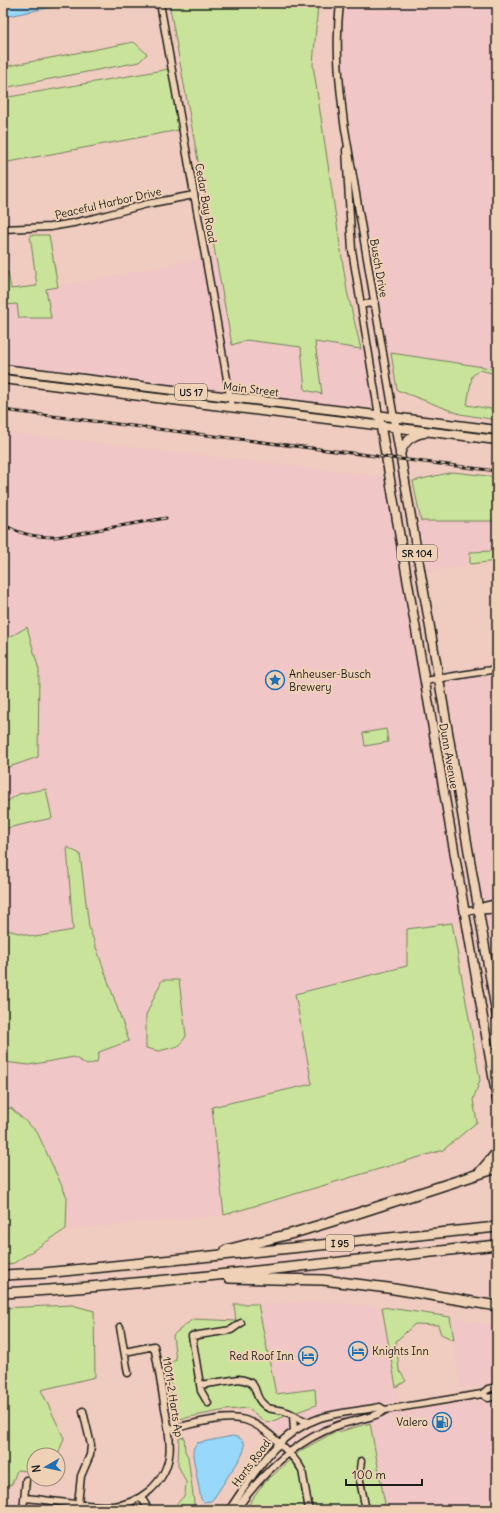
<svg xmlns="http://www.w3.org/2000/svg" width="500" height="1513" font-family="Delius,sans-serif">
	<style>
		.built { fill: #f0c6c6 }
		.green { fill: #c9e49a; stroke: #72805b }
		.water { fill: #98d8fa; stroke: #668da1 }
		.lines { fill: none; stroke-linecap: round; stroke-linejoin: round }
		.minor-casing { stroke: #1c1c1c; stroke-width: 9 }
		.major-casing { stroke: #1c1c1c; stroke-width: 11 }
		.highway-casing { stroke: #1c1c1c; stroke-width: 12 }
		.minor { stroke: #efd2b5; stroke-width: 6 }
		.major { stroke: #efd2b5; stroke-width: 8 }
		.highway { stroke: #efd2b5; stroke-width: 9 }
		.rail-casing { stroke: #1c1c1c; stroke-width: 3 }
		.rail { stroke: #efd2b5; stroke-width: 1.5; stroke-dasharray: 4.5; stroke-linecap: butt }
		.labels { text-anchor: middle; stroke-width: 4; stroke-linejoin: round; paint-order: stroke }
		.shield { fill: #efd2b5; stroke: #5b534a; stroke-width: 1 }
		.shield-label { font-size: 10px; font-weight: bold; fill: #1c1c1c }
		.street-label { font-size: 11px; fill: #1c1c1c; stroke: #efd2b5 }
		.poi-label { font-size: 11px; fill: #1c1c1c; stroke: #efd2b5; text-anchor: start }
	</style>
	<rect width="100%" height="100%" fill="#f0cbbf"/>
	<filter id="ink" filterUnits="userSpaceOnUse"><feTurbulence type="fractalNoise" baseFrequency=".025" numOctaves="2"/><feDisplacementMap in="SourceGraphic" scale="8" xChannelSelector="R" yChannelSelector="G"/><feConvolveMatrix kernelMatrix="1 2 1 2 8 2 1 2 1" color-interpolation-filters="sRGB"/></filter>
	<g filter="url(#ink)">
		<path class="built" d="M344,3H497V369L386,352L346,104L342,66L341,31Z
			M215,255L232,345L246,340L301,347L305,390L321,394L315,342L365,350L371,395L370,403L367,406L361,408L232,394L3,365V305L17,304L50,318L46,288L99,279Z
			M3,432L386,477L463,923H452L407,966L295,994L312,1084L213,1107L224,1215L66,1229L67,1197L37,1132L11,1108L3,1109V1062L29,1065L99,1052L129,1041L89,927L80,854L67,847L73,930L35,937L3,929V829L52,818L19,794L3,804V769L38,756L27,627L3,641V569L9,563L3,557Z
			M421,521H496L497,546L493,551L470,552V564L424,572L415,522Z
			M497,663V993L441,673Z
			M324,1302L382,1307L398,1401L323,1415L302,1423L284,1434L267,1423L316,1405L315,1389L276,1394L258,1304Z
			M450,1317L497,1326V1383L461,1389Z
			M497,1400V1510H386L369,1418L464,1402L478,1403Z"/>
		<path class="green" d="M169,3H318L313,65L347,291L361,349L315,342L322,394L305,390L301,347L246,340L232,345Z
			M134,42L147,54L139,62L3,88V67Z
			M169,69L179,130L3,163V98Z
			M30,235H49L58,287L46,289L51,318H19L17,304L3,305V272H8L11,289L37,286Z
			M391,353L497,369V374L479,370L472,376L467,405L497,410V420L460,414L397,390Z
			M453,472L497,477V524L496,521H421L413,481Z
			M497,546V561L470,564V552L493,551Z
			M27,627L39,670L38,757L3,769V641Z
			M386,729L388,742L365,746L363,733Z
			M46,789L52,818L3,829V804L19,794Z
			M67,847L80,854L89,927L129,1041L99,1052L97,1062L87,1065L74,1057L29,1065L4,1062L3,929L35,937L73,930Z
			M452,923L480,1080L473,1100L477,1122L443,1150L224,1215L212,1107L312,1084L295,994L407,966V929Z
			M162,980H179L186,1036L179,1046L159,1051L146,1048V1015Z
			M11,1108L37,1132L67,1197L66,1229L14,1263L3,1266V1109Z
			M234,1304H258L276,1394L315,1389L316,1405L267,1423L248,1408L226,1410L179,1419L174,1412L167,1365L176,1360L173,1335L193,1319L236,1321Z
			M72,1305L94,1311L95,1377L41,1390L64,1438L58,1455H34V1469L28,1471L17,1470L12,1484L3,1487V1308Z
			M382,1307L450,1317L454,1340L441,1334L438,1325L415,1324L396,1341L399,1370L406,1381L396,1387Z
			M370,1423L386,1510H245L264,1483L300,1451L331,1434Z
			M184,1437L185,1451L188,1457L195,1510H171L185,1495L186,1482L178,1465L179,1438Z"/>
		<path class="water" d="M3,3H72L3,17Z
			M233,1436C257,1440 237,1463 230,1473C225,1481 220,1489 214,1498L211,1501L204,1502L201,1499L193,1456C193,1451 193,1447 197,1443Z"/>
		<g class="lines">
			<g class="minor-casing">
				<path id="minor" d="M160,3L232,407
					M340,3C335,44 339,82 344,123L394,418
					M346,150L352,250L379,416
					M3,229L50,227L73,223L95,218L147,204L194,195
					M361,305L375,302
					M425,681L497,669
					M479,909L484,906L497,903
					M465,911C476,910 486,911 497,909
					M490,1053L497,1052
					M120,1327L128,1373
					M200,1385L239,1379C262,1383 251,1393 263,1404C270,1412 278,1408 287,1412C295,1415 300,1421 310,1422
					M482,1394L488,1398L497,1396
					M208,1403L201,1391L192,1336L231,1330L241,1323
					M293,1415L294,1431
					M170,1429C191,1425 224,1414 245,1420C258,1424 271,1435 280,1444C288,1452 297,1460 302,1470L309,1510
					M361,1461L359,1476L366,1510
					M141,1497L149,1510
					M24,1498C53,1500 83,1507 113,1506C126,1505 139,1499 149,1491C178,1466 170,1437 164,1403C161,1384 158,1365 154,1346L125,1352
					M78,1504L81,1476L90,1455L91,1445L83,1411
					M23,1510L26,1480
					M229,1510C254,1474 276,1433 320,1418C339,1412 360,1411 380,1407L385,1410
					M236,1510C261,1474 294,1442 336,1426C348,1421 376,1418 385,1410L482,1394L488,1389L497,1387"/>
			</g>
			<g class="major-casing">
				<path id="major" d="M3,369L497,430
					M3,379L497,440
					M379,416L497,1099
					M394,418L497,1017
					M400,454C404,442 411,435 424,433"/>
			</g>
			<g class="highway-casing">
				<path id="highway" d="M481,1171L494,1156L497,1150
					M226,1250L294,1233L346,1217L497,1168
					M3,1275L44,1273L497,1227
					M229,1278L323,1280L388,1288L497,1306
					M3,1293C168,1283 333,1262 497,1245"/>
			</g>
			<use href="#minor" class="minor"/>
			<use href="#major" class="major"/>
			<use href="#highway" class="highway"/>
			<g class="rail-casing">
				<path id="rail" d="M3,410L497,471
					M3,524C20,535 37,537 56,537L166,518"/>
			</g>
			<use href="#rail" class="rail"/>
		</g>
	</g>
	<defs>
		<g id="sight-ring" transform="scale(1)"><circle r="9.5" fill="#efd2b5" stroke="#1f6fb2" stroke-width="1.5"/><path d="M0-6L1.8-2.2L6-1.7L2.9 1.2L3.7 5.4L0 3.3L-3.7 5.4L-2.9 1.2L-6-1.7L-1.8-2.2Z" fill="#1f6fb2"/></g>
		<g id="hotel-ring" transform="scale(1)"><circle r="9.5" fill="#efd2b5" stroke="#1f6fb2" stroke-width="1.5"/><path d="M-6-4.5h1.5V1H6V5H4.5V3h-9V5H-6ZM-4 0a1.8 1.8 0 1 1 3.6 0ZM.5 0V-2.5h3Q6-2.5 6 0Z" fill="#1f6fb2"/></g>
		<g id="fuel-ring" transform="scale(1)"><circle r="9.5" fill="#efd2b5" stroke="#1f6fb2" stroke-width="1.5"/><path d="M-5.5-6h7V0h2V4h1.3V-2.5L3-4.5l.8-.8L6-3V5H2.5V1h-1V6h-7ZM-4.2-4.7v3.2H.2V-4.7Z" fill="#1f6fb2"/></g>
	</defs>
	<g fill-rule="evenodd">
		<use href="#sight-ring" x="275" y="680"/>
		<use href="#hotel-ring" x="358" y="1351"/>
		<use href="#hotel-ring" x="308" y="1356"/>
		<use href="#fuel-ring" x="442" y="1422"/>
	</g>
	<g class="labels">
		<g class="shield">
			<rect x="175" y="384" width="32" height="16" rx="3"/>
			<rect x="397" y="545" width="40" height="16" rx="3"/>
			<rect x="326" y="1235" width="28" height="16" rx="3"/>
		</g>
		<g class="shield-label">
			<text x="191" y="396">US 17</text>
			<text x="417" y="557">SR 104</text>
			<text x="340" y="1247">I 95</text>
		</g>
		<g class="street-label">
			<text transform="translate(108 203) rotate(-13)" y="4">Peaceful Harbor Drive</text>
			<text transform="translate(206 203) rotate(80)" y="4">Cedar Bay Road</text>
			<text transform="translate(379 268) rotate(80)" y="4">Busch Drive</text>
			<text transform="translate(251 389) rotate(7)" y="4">Main Street</text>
			<text transform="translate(449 756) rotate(80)" y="4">Dunn Avenue</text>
			<text transform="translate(173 1397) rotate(81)" y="4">11011-2 Harts Ap</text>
			<text transform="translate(251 1463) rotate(-53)" y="4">Harts Road</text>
		</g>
		<g class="poi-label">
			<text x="289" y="678">Anheuser-Busch<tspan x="289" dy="13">Brewery</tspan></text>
			<text x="372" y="1355">Knights Inn</text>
			<text x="294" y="1360" text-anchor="end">Red Roof Inn</text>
			<text x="428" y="1426" text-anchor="end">Valero</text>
		</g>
	</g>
	<rect width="500" height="1513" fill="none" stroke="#efd2b5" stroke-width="16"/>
	<rect x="8" y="8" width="484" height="1497" fill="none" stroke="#1c1c1c" stroke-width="1.5" filter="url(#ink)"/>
	<g transform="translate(46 1467) rotate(261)"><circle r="19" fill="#efd2b5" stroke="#9b8978"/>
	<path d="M0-3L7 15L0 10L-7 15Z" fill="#1f6fb2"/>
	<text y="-6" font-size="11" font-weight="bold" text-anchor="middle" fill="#1c1c1c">N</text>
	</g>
	<path d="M346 1479v6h76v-6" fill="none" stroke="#1c1c1c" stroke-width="2"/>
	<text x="352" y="1479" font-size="12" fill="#1c1c1c" stroke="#efd2b5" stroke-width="3" paint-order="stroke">100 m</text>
</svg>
